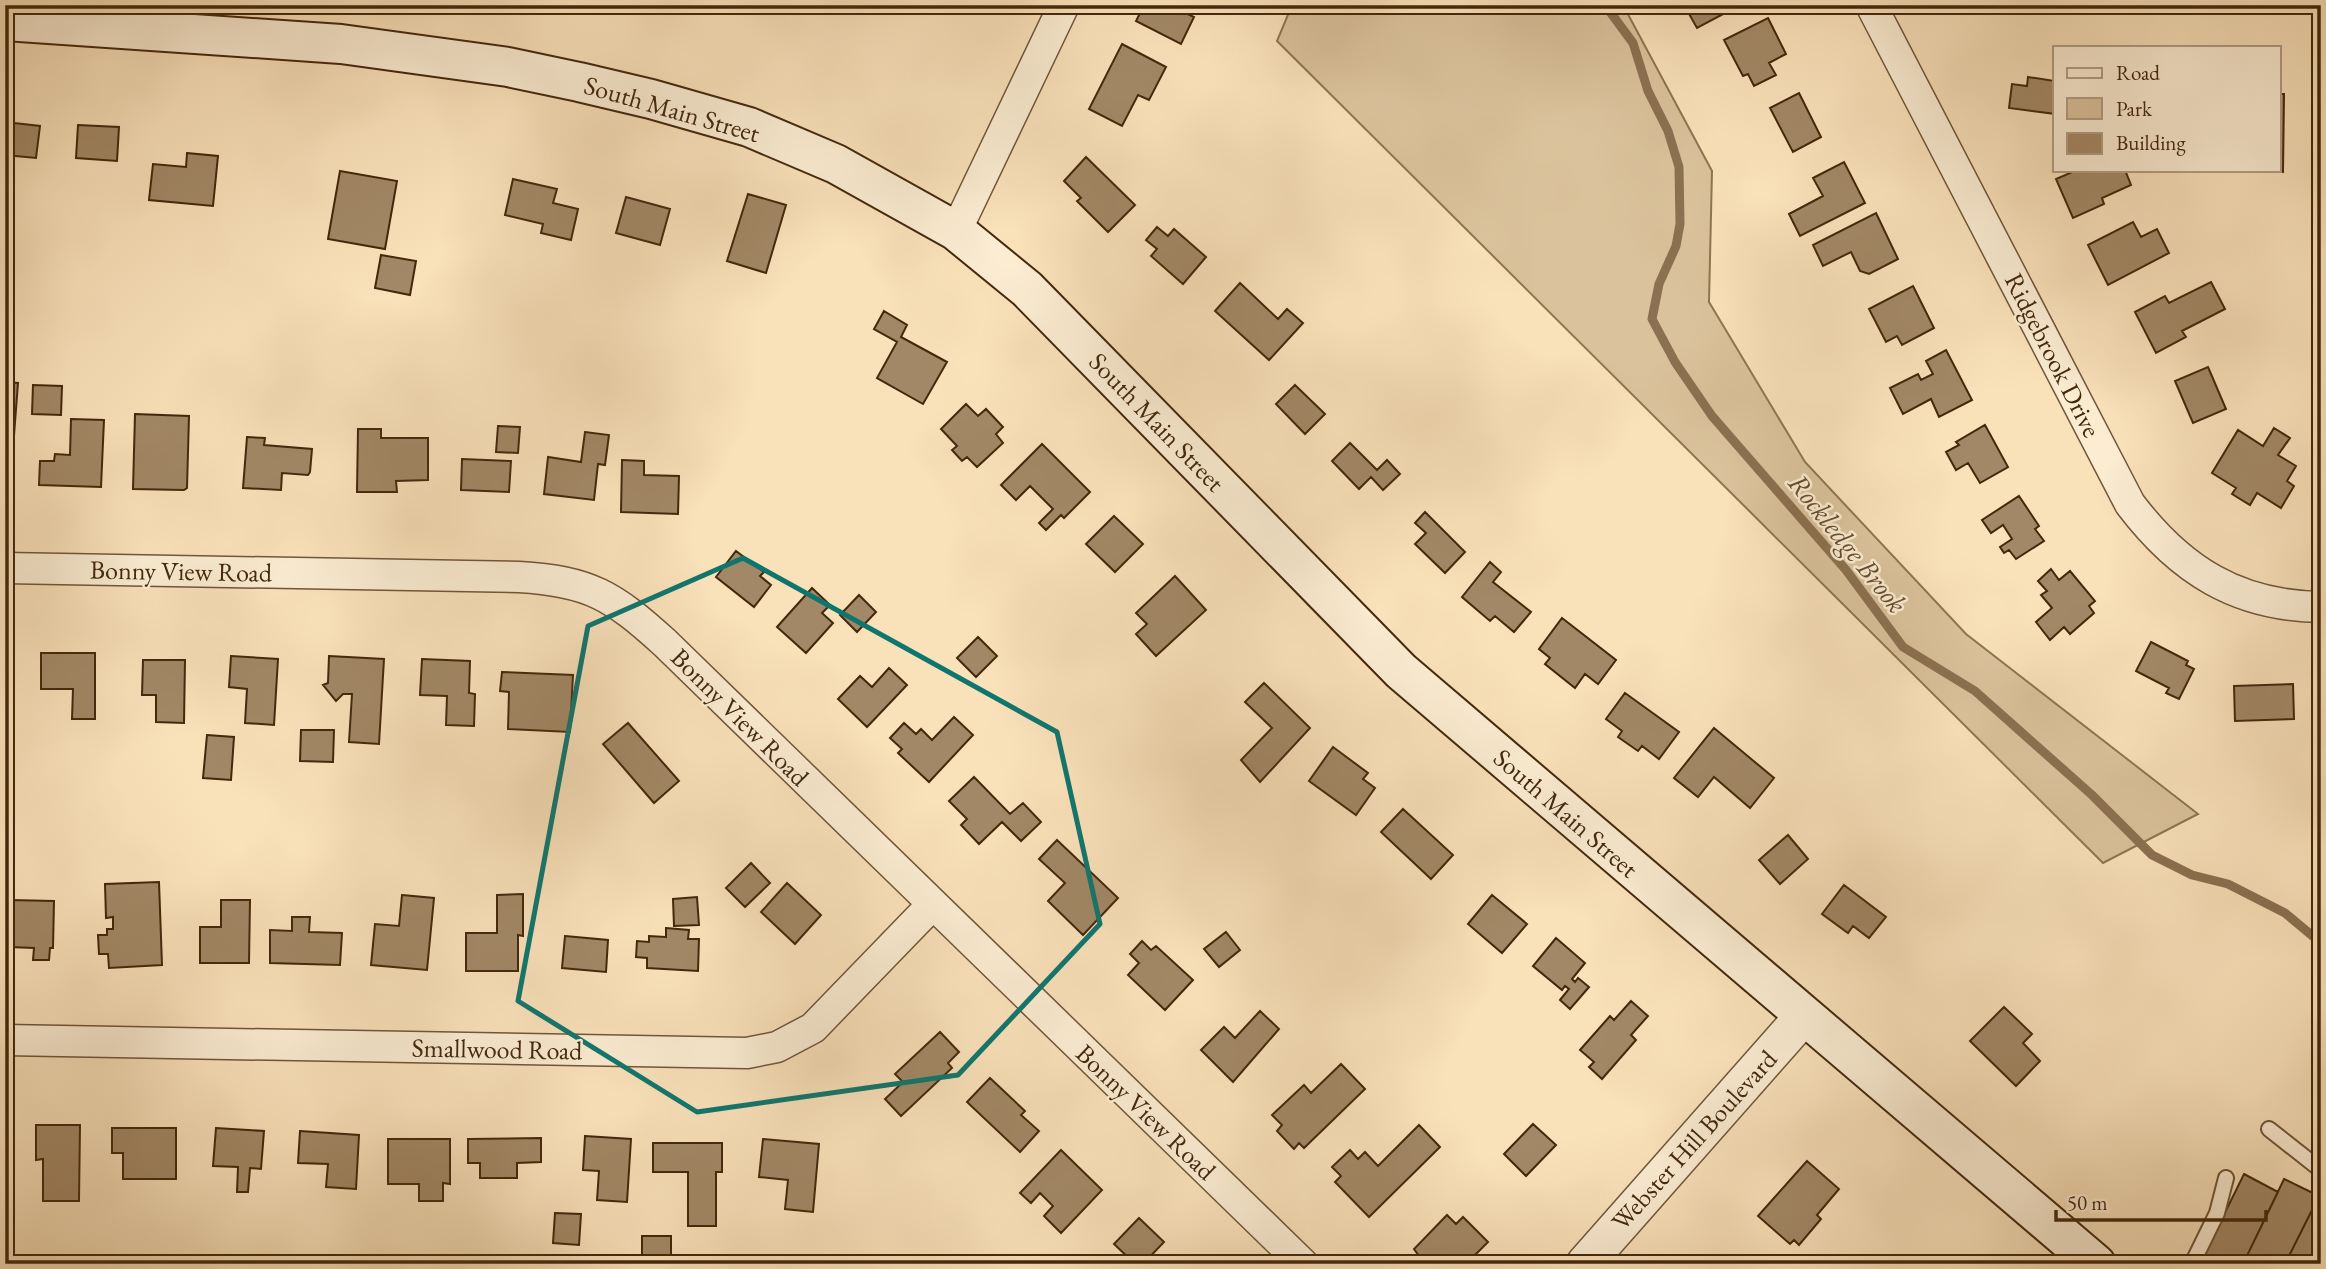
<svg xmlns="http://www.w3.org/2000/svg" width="2326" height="1269" font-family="'EB Garamond',serif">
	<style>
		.green { fill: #dac29c; stroke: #8e7554; stroke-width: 2 }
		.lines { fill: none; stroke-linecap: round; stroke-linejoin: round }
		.stream { stroke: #8b7151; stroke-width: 9 }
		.building { fill: #a28866; stroke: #43280c; stroke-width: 2 }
		.service-casing { stroke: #705638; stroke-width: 18 }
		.minor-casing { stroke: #705638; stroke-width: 33 }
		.tertiary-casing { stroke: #705638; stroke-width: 40 }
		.secondary-casing { stroke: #43280c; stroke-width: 42 }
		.service { stroke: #fbecd2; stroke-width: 14 }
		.minor { stroke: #fbecd2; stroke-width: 30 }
		.tertiary { stroke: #fbecd2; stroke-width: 37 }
		.secondary { stroke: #fbecd2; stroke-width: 38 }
		.marked { fill: none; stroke: #0f766e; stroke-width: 5; stroke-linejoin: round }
		.labels { text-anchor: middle; stroke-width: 5; stroke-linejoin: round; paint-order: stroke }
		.street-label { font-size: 26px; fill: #43280c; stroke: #fbecd2 }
		.water-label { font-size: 28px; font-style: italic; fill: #674d2e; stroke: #fbecd2 }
	</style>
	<rect width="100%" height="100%" fill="#f9e1ba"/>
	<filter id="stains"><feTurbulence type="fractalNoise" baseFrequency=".00286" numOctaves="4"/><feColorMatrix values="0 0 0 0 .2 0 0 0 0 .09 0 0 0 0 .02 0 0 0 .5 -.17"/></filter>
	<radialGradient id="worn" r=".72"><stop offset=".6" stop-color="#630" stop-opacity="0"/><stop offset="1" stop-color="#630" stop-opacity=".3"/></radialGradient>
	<path class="green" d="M1292,5H1623L1712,171L1709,302L1805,462L1966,634L2198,814L2103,863L1277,41Z"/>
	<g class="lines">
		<path class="stream" d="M1605,5L1633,43L1648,91L1668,131L1679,167L1680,224L1676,246L1659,284L1652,319L1675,362L1712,416L1846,570L1903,647L1975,691L2092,795L2152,855L2192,875L2228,884L2285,913L2321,943"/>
	</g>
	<path class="building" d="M1144,5H1184L1181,11L1194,17L1181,44L1136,21Z
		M1684,5H1740L1697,28Z
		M1768,18L1786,54L1769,63L1776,75L1754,86L1748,74L1743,76L1724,40Z
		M1122,44L1166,67L1149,100L1138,95L1122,126L1089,109Z
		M2028,77L2055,81V125V114L2009,108L2012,84L2027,86Z
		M1799,93L1821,137L1793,152L1770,108Z
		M2279,94H2284L2283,172L2255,171L2279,170Z
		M5,122L40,126L36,158L5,155Z
		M78,125L119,127L117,161L76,158Z
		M187,153L218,156L213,206L149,200L153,164L186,167Z
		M1086,157L1135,205L1108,232L1077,201L1081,198L1064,181Z
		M1844,162L1865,203L1800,236L1789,214L1823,196L1813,178Z
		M2077,170H2125L2131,185L2102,198L2104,204L2073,218L2056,179Z
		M340,171L397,181L385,249L328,239Z
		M513,179L557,189L553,203L578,209L571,240L541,233L543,224L505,215Z
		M748,194L786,205L766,273L727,261Z
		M626,197L670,209L660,245L616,233Z
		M1876,213L1898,259L1869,274L1860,271L1851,252L1823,266L1813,245Z
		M2133,222L2141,237L2157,229L2169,253L2108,285L2088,245Z
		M1157,227L1168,236L1174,229L1206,257L1183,284L1151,256L1157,249L1146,240Z
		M381,255L416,261L410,295L375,288Z
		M2211,282L2225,309L2182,331L2186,337L2156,353L2135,312L2165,296L2169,303Z
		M1240,283L1278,319L1287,309L1303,323L1269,360L1215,311Z
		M1913,286L1934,328L1902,345L1897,336L1886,342L1869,309Z
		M884,311L907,325L901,337L947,362L923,404L877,378L897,342L874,329Z
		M1946,350L1972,400L1939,417L1931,399L1903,414L1890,388L1918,374L1921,380L1933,374L1926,361Z
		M2208,367L2226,409L2193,423L2175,381Z
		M5,382L18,383L10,488H5Z
		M33,385L62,386L61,415L32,414Z
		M1295,385L1325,414L1305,434L1276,404Z
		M966,404L978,416L986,409L1003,427L996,434L1003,443L977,467L967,457L962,461L952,450L957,446L941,429Z
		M135,414L189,416L187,488L184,490L133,489Z
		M71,419L104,420L101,487L39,485L40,461H54L55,454L70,455Z
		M1985,425L2008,467L1980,483L1968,463L1956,470L1946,452L1959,445L1956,442Z
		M498,426L520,427L518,453L496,452Z
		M2274,428L2290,438L2278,455L2296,466L2287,481L2294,486L2281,508L2257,493L2250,505L2232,494L2236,488L2212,473L2238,430L2263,446Z
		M358,429H381V438H428V480L396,481L397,492H357Z
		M585,432L609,435L605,465L598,464L594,500L544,494L548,457L581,462Z
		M247,437L265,438L264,445L312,449L310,472L308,475L282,473L281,490L243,488Z
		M1350,443L1377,470L1387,460L1400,474L1383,490L1371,477L1359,489L1332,461Z
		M1042,444L1090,492L1064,518L1061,515L1046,530L1039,523L1053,509L1030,486L1016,500L1001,485Z
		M462,459L511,461L509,492L461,490Z
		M622,460L644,461V475L679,476L678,514L621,512Z
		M2019,496L2039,526L2035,529L2044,541L2016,559L2009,550L2004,553L2000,547L2012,539L2003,525L1991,533L1982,520Z
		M1425,512L1465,552L1445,573L1415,544L1426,533L1415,523Z
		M1114,516L1143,544L1115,572L1086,544Z
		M736,551L764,572L760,576L771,585L754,607L716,577Z
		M1490,562L1501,572L1493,582L1531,612L1514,632L1495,616L1490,621L1462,597Z
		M2051,569L2059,580L2070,571L2095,601L2089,606L2094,613L2070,634L2064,627L2050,640L2036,622L2052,608L2041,595L2047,591L2038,581Z
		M1175,576L1206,610L1156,656L1136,634L1147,624L1136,613Z
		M812,588L830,605L822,613L833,623L806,653L777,627Z
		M859,595L876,612L857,632L840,615Z
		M1562,618L1616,660L1598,684L1585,674L1575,688L1545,664L1550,658L1539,649Z
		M978,637L997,656L976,677L957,658Z
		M2151,642L2188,661L2186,665L2194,669L2179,699L2166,693L2169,688L2136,671Z
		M41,653H95V719H72L73,689H41Z
		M5,655H11V690H5Z
		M231,656L278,659L274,725L245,723L247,689L229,687Z
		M329,656L384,659L379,744L349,742L352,694H343L336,701L323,685L328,683Z
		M422,659L470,661L469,693L475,694L474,726L446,725L447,696L420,695Z
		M143,660H185L184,723L156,722V695H142Z
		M889,668L907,685L867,727L838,699L860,676L872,687Z
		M502,672L573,675L570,732L508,729L509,692L500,691Z
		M1264,683L1310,728L1260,782L1241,760L1272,728L1245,702Z
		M2293,684L2294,719L2235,721L2234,686Z
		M1625,693L1679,732L1659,759L1642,746L1638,751L1618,737L1622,731L1606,719Z
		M954,717L973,735L929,782L898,753L902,749L890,738L904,723L916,734L921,729L932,740Z
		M628,723L679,781L654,803L603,744Z
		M1714,728L1774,778L1750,808L1714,777L1698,797L1674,778Z
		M301,730H334L333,762L300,761Z
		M207,735L234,737L231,780L203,778Z
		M1333,747L1368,773L1363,779L1375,788L1356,815L1309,781Z
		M974,777L1010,814L1023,803L1041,822L1021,841L1002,822L979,844L961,825L967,819L949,801Z
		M1403,809L1453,855L1431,879L1381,832Z
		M1788,835L1808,859L1780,884L1759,860Z
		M1057,840L1118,898L1083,935L1048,901L1065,883L1039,859Z
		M751,863L770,883L745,907L726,888Z
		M159,882L162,965L109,968L108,954H99L98,935H107V929H113V917L106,918L105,884Z
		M787,883L821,915L795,944L761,912Z
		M1844,885L1886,917L1869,938L1853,926L1848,933L1822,914Z
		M523,894V936L518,935V971H466V933H497V895Z
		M402,895L434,898L427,970L371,965L375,924L399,926Z
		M1492,895L1527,924L1502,953L1468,924Z
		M697,897L699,925L674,926L673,899Z
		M10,900L54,901L53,948H50L49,960H33L34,948L9,947Z
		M221,900H250L249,963H200V927H221Z
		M292,917H310L309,932L342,933L340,965L270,963V930L292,931Z
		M666,928L689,930L688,939H699L698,971L647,968V958L636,957L637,941L649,942V936L666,937Z
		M1226,932L1240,950L1219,967L1204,949Z
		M565,936L608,940L606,972L562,968Z
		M1556,938L1585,963L1572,979L1575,982L1578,978L1589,987L1570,1009L1560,1000L1569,989L1565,986L1562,990L1533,966Z
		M1142,941L1151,950L1156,946L1193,980L1165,1010L1128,975L1139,963L1130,954Z
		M1631,1001L1648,1016L1631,1035L1636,1040L1602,1079L1589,1067L1594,1062L1580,1050L1610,1016L1614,1020Z
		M2004,1007L2032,1034L2023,1043L2040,1061L2016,1086L1970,1041Z
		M1260,1011L1279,1029L1233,1082L1201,1050L1224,1027L1235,1038Z
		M940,1032L959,1052L948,1063L952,1068L901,1116L885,1099L903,1082L895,1074Z
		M1341,1064L1365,1089L1304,1148L1299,1143L1294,1149L1277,1131L1282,1125L1272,1115L1304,1085L1311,1093Z
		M990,1078L1025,1111L1021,1115L1039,1131L1020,1152L967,1102Z
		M1533,1124L1556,1145L1526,1176L1504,1154Z
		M36,1125H80L79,1201H43V1159L36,1160Z
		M1419,1125L1440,1147L1369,1217L1335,1182L1341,1176L1332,1167L1350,1150L1358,1159L1365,1152L1378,1166Z
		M112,1128H176V1179H123V1153H112Z
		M216,1128L264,1131L261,1169L250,1168L248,1192H237L238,1167L213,1166Z
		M300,1131L359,1135L356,1189L326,1187L328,1164L298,1163Z
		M585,1136L631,1139L627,1202L597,1200L599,1171L583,1170Z
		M541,1138V1162L517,1163V1178H480V1163H468V1139Z
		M388,1139H450V1184L443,1183V1201H419V1184H388Z
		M763,1139L819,1144L813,1212L785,1209L788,1180L759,1177Z
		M653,1143H722V1172H716V1226H688V1172H653Z
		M1061,1150L1102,1190L1061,1233L1044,1216L1053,1206L1040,1193L1031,1203L1020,1193Z
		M1807,1161L1839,1189L1817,1215L1821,1219L1799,1245L1794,1240L1790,1244L1758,1216Z
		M2244,1174L2278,1192L2243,1264H2207L2205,1253Z
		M2284,1179L2319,1196L2285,1264H2243Z
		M2321,1192V1264H2285Z
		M555,1213L581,1214L579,1245L553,1243Z
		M1447,1215L1456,1224L1463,1217L1488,1242L1466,1264H1425L1414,1249Z
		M1139,1218L1164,1242L1143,1264H1135L1114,1244Z
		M642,1236H671V1264H642Z"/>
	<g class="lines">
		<g class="service-casing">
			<path id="service" d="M2269,1129L2321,1170
				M2192,1264L2217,1213L2226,1178"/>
		</g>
		<g class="minor-casing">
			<path id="minor" d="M1871,5L2130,504C2180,570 2237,606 2321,607
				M956,231L1064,5
				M5,568L519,577C590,581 613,596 665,643L1303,1264
				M5,1040L747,1053L777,1047L813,1028L932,905"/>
		</g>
		<g class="tertiary-casing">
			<path id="tertiary" d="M1585,1264L1803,1017"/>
		</g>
		<g class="secondary-casing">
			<path id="secondary" d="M5,21L341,44L508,67L579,82L651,99L749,127L836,164L956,231L1027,289L1401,671L2096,1264"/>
		</g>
		<use href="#service" class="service"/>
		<use href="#minor" class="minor"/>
		<use href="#tertiary" class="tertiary"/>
		<use href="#secondary" class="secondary"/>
	</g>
	<path class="marked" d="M743,558L1057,732L1100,924L958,1075L697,1112L518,1001L588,626Z"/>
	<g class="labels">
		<g class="street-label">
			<text transform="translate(672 109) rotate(16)" y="9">South Main Street</text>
			<text transform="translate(2053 355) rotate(63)" y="9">Ridgebrook Drive</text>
			<text transform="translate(1157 422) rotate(46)" y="9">South Main Street</text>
			<text transform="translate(181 571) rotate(1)" y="9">Bonny View Road</text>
			<text transform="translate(740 717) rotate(45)" y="9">Bonny View Road</text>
			<text transform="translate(1566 813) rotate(41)" y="9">South Main Street</text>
			<text transform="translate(497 1049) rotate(1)" y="9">Smallwood Road</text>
			<text transform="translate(1146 1112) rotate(44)" y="9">Bonny View Road</text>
			<text transform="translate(1694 1140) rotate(-48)" y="9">Webster Hill Boulevard</text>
		</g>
		<g class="water-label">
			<text transform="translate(1848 543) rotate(51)" y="10">Rockledge Brook</text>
		</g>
	</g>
	<rect width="2326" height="1269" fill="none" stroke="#f9e1ba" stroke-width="28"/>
	<rect x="7" y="7" width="2312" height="1255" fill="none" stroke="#43280c" stroke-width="3.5"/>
	<rect x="14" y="14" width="2298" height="1241" fill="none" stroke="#43280c" stroke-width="2"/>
	<rect x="2053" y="46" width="228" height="126" fill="#fbecd2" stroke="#b19e83" stroke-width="2"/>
	<rect x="2067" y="68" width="35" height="10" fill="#fbecd2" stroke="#b19e83" stroke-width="2"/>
	<text x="2116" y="80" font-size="21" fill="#43280c">Road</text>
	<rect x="2067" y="98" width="35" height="21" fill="#dac29c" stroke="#b19e83" stroke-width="2"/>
	<text x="2116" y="116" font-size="21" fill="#43280c">Park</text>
	<rect x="2067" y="133" width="35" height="21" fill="#a28866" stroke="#b19e83" stroke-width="2"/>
	<text x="2116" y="150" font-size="21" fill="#43280c">Building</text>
	<path d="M2056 1210v10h210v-10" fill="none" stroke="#43280c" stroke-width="3.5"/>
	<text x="2067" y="1210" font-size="21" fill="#43280c" stroke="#fbecd2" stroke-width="5" paint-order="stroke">50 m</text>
	<rect width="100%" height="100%" filter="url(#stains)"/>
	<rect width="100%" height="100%" fill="url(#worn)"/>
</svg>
